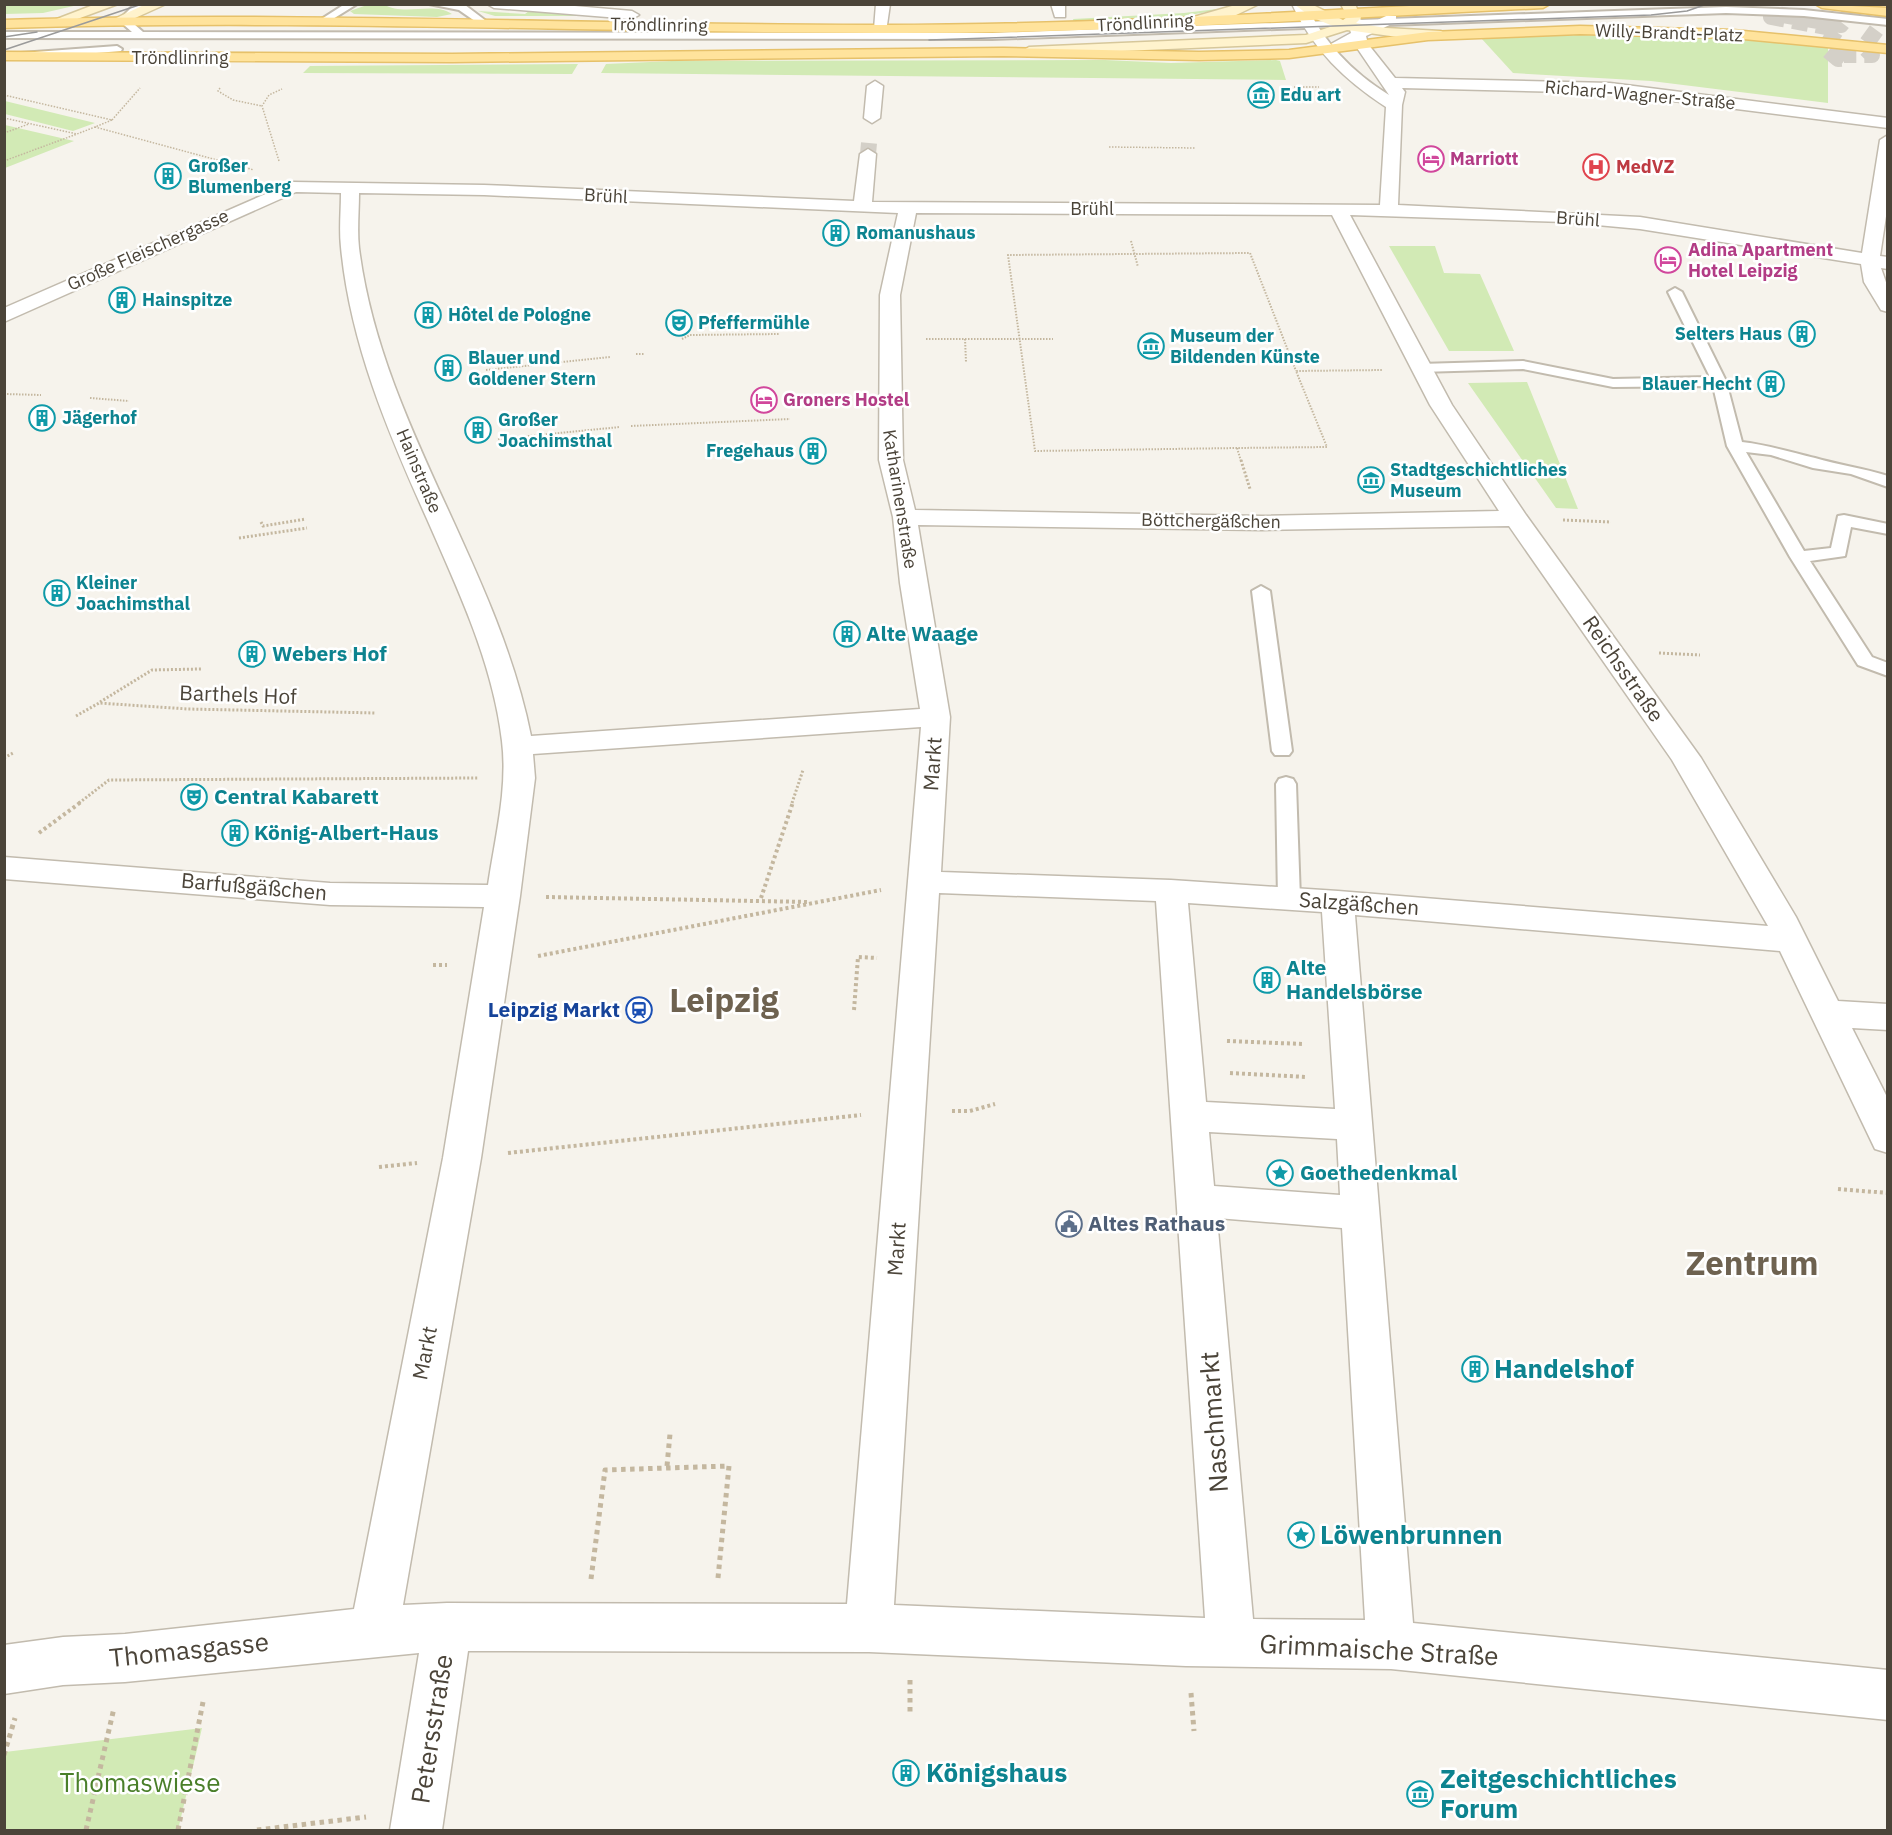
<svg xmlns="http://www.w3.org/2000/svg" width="1892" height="1835" font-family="'IBM Plex Sans',sans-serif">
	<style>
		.green { fill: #d2eab5 }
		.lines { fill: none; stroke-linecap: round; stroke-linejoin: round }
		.street-tunnel { stroke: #d4d0c8; stroke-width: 16; stroke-dasharray: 16 8; stroke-linecap: butt }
		.lane-casing { stroke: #c2bbae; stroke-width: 4 }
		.street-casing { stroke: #c2bbae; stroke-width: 3 }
		.secondary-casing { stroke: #d6c79b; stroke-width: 3 }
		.primary-casing { stroke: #e6c16a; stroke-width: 3 }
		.path-far4 { stroke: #c4b79f; stroke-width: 1.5; stroke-dasharray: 1.5 1.5; stroke-linecap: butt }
		.path-far3 { stroke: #c4b79f; stroke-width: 2; stroke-dasharray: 1.5 1.5; stroke-linecap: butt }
		.path-far2 { stroke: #c4b79f; stroke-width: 3; stroke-dasharray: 2 2; stroke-linecap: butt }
		.path-far1 { stroke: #c4b79f; stroke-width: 4; stroke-dasharray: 3 3; stroke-linecap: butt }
		.path { stroke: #c4b79f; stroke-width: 5; stroke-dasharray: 4.5 4.5; stroke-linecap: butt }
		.lane { fill: #fff; fill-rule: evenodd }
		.street { fill: #fff; fill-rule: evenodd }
		.secondary { fill: #fff3cd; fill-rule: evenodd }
		.primary { fill: #ffe39c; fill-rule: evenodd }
		.tram { stroke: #9a9a9a; stroke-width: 1.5 }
		.labels { text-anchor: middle; stroke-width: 5; stroke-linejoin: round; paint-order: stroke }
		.far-street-label { font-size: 18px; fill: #4b4439; stroke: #fff }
		.far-culture-label { font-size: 18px; font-weight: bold; fill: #0d838f; stroke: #fff; text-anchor: start }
		.far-hotel-label { font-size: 18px; font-weight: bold; fill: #b23c85; stroke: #fff; text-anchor: start }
		.far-health-label { font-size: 18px; font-weight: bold; fill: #be3a42; stroke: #fff; text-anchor: start }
		.culture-label { font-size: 21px; font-weight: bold; fill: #0d838f; stroke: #fff; text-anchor: start }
		.street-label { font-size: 21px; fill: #4b4439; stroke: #fff }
		.transit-label { font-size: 21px; font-weight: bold; fill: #164399; stroke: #fff; text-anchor: end }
		.service-label { font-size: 21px; font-weight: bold; fill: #4e5e75; stroke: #fff; text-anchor: start }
		.near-culture-label { font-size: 26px; font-weight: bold; fill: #0d838f; stroke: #fff; text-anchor: start }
		.near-street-label { font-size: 26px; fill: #4b4439; stroke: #fff }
		.near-park-label { font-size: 26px; fill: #4a7f2a; stroke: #fff }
		.town-label { font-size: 33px; font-weight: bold; fill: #6e6250; stroke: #fff }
		.near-district-label { font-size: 33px; font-weight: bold; fill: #6e6250; stroke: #fff }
	</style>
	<rect width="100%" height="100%" fill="#f6f3ec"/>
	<path class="green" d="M383,4C405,17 432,1 452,14L437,17L354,14L350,11L367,5Z
		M4,5L5,4L78,5L43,13L5,14Z
		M533,8L604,16H495L478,11L525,14Z
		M1217,9H1224L1178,17L1074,22L1073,19L1184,13Z
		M1578,35L1755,40L1828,47V103L1651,81L1513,73L1481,38Z
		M1105,60L1171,63L1276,60L1280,61L1286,80L601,73L606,64L672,61Z
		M578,64L572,74L303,73L310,66Z
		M5,101L95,123L73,131L5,114Z
		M5,125L74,141L5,168Z
		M1389,246H1435L1444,273L1480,274L1514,351H1449Z
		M1527,382L1578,509L1556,508L1468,383Z
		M202,1728L178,1830H5V1752Z"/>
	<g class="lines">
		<path class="street-tunnel" d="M1857,4L1841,25L1777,14L1771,17L1837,29L1825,48L1838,59L1848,58L1844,55H1872L1864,47L1888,14
			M868,154L869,143"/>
		<g class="lane-casing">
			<path id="lane" d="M135,4H145L132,18L134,24L143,32L992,33L1726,7L1804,10L1888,19V25L1804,16L1726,13L992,39L4,38V32H132L124,25L122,17Z
				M345,4H357L328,22L320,20Z
				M429,4L465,5L490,24L482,26L459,10Z
				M117,46L122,49L121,51L21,59L16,56L21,53Z
				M1675,288L1682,292L1726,381L1742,442C1768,445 1790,452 1815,458C1839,465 1863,468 1888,476V487L1851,474L1813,468L1771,455L1746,452L1804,551L1831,548L1838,516L1844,515L1888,524V534L1851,527L1845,556L1810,561L1872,657L1888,663V676L1858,665L1790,557L1727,446L1713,386L1613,387L1523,369L1420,372L1413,368L1420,364L1523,361L1613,379L1710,377L1668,292Z
				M1261,586L1270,591L1292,751L1289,755H1275L1272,751L1252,591Z
				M1286,777L1293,779L1296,784L1300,899L1297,904L1289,907L1281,904L1278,899L1276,784L1279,779Z"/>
		</g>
		<g class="street-casing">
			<path id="street" d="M487,4H552L632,11L639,15L632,19L494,8Z
				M876,4H890L886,32L881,33L874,29Z
				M1051,4H1065V17H1055Z
				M1292,4H1306C1324,43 1352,72 1389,95L1353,42L1338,48L1331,44L1351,33L1347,18L1349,15H1359L1363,27L1386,16H1396V22L1366,36L1368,44L1395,78L1610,83L1888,118V128L1610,93L1402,88L1405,92L1402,105L1398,205L1640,217L1862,253L1880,140L1888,135V203L1880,256L1888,257V269L1881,268L1888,288V312L1881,310L1864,282L1861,264L1640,229L1565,222L1350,215L1452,405L1526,515L1701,758L1796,917L1838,1001L1888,1004V1030L1852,1028L1888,1099V1153L1875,1149L1780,951L1355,915L1413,1623L1888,1670V1720L1391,1669L1186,1666L869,1652L468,1651L442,1830H390L419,1653L125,1682L63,1685L4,1694V1645L63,1637L125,1634L354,1609L443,1158L484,907L330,905L4,879V857L330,883L488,885C495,837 508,789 502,741C493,663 458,590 427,519C388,432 350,343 341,247C339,229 341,211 341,193L296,192L4,322V308L293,182L484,185L854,201L860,154L868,149L876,154L872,202L1380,205L1386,107C1345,80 1313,50 1292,4ZM359,193L484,195L898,213L880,295L879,460L893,517L900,583L920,709L531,736C497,565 381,423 359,248C357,230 359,211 359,193ZM916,213L1332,215L1430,405L1499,511L1262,516L915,510L903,460L900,295ZM918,525L1262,530L1509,526L1672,760L1768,926L1338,891L1171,880L941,872L950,717ZM921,727L847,1604L447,1603L403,1605L481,1158L520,896L535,778L533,754ZM939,893L1156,901L1205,1618L894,1605ZM1188,903L1322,912L1335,1109L1206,1102ZM1209,1132L1337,1139L1340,1195L1214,1186ZM1217,1218L1342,1228L1365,1620L1253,1619Z
				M875,81L883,86L880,118L872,123L864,118L867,86Z"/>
		</g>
		<g class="secondary-casing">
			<path id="secondary" d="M96,4H118L61,25L56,26L49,22Z
				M146,4H166L124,23H114L112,20Z
				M1239,4H1259L1232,17L1195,25L1188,21L1190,18Z
				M1294,4H1311L1343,20L1347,17L1341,4H1355L1361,18L1356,23L1386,28L1441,31L1448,35L1441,39L1405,38L1347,30L1306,43L1029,55L1022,51L1029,47L1306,35L1333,26L1311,17Z"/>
		</g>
		<g class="primary-casing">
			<path id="primary" d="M1447,4H1550L1543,8C1322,19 1100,34 878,33C587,32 296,19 4,28V20C297,11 589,25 882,25C1071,25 1259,14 1447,4Z
				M1815,4L1888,8V16L1822,8Z
				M1580,26L1733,30L1888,45V53L1733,38L1580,34L1428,40L1289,58L1199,60L1003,56L452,62L4,60V52L452,54L1003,48L1199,52L1289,50L1428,32Z"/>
		</g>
		<path class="path-far4" d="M1294,87H1319
			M220,88L218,91L233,100L262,106
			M4,95L112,120L95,127L254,170
			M4,118L77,134L95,127
			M112,120L140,88
			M4,133L29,124
			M1109,147L1195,148
			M4,161L77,134
			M279,161L262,106L269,95L282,89"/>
		<path class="path-far3" d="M1131,241L1138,267
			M682,339L690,335L780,334
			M926,339H1053
			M965,339L966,362
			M636,354H645
			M486,370L610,357
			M4,394L41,395
			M90,398L129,401
			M631,426L790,419
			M498,439L620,427
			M1237,448L1035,451L1008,255L1250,253L1296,371
			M1241,461L1237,448L1327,447L1296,371L1383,370"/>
		<path class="path-far2" d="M1241,460L1250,489
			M1563,520L1611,522
			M261,522L263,526L306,519
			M239,538L307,528
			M80,607L100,605
			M1659,653L1700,655
			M295,658L370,649
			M100,702L152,670L201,669
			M76,716L99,703L188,709L376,713
			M4,758L13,753
			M79,803L109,780L478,778
			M792,803L803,770"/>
		<path class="path-far1" d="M39,833L81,802
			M546,897L809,902
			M761,898L793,802
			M538,956L881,890
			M433,965H447
			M854,1010L858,957L877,958
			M1227,1041L1303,1044
			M1230,1073L1307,1077
			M952,1111H970L995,1104
			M508,1153L861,1115
			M379,1167L417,1163
			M1838,1189L1888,1193"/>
		<path class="path" d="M667,1466L670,1434
			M591,1579L605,1470L729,1466L718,1578
			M910,1680V1715
			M1191,1693L1194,1731
			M4,1755L15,1718
			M86,1830L114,1708
			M178,1830L203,1702
			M257,1830L366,1817"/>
		<use href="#lane" class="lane"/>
		<use href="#street" class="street"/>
		<use href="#secondary" class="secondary"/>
		<use href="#primary" class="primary"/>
		<path class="tram" d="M4,37L37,32
			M929,40L1651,15L1687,11L1707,4
			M4,50L142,4"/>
	</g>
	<defs>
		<g id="museum-ring" transform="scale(1.35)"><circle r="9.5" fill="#fff" stroke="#0f9aa8" stroke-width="1.5"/><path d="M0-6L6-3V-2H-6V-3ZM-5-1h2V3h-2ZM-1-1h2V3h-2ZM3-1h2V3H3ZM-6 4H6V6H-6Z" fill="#0f9aa8"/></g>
		<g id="hotel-ring" transform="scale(1.35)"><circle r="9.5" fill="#fff" stroke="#d1479c" stroke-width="1.5"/><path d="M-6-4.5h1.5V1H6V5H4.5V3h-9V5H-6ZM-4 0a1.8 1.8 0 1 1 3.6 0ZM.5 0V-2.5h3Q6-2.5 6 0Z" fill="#d1479c"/></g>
		<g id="hospital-ring" transform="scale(1.35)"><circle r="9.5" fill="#fff" stroke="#e0444e" stroke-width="1.5"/><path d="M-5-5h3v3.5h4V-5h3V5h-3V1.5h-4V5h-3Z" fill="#e0444e"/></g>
		<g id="building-ring" transform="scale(1.35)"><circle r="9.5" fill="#fff" stroke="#0f9aa8" stroke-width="1.5"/><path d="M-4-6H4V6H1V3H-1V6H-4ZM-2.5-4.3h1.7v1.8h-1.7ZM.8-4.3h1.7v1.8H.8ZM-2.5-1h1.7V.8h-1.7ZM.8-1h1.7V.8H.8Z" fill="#0f9aa8"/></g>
		<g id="theatre-ring" transform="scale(1.35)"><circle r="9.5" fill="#fff" stroke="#0f9aa8" stroke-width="1.5"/><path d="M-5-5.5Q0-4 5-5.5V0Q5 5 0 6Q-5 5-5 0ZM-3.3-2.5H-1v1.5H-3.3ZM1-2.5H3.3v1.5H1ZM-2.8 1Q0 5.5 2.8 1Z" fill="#0f9aa8"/></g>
		<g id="station-ring" transform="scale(1.35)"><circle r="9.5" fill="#fff" stroke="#1a4fb4" stroke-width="1.5"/><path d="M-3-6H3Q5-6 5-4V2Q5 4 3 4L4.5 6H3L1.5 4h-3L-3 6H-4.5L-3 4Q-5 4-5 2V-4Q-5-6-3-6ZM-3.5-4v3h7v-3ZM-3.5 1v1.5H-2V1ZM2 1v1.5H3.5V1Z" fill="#1a4fb4"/></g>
		<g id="sight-ring" transform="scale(1.35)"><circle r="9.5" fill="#fff" stroke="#0f9aa8" stroke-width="1.5"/><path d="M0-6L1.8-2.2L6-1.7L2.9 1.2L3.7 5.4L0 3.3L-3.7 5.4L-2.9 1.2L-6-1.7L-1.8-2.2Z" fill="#0f9aa8"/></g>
		<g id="civic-ring" transform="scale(1.35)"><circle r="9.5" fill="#fff" stroke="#5c6f8a" stroke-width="1.5"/><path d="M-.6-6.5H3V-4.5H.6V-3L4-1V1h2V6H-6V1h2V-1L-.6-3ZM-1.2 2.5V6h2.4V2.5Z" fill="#5c6f8a"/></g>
	</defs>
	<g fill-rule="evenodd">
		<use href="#museum-ring" x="1261" y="95"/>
		<use href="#hotel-ring" x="1431" y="159"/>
		<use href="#hospital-ring" x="1596" y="167"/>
		<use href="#building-ring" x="168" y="176"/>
		<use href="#building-ring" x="836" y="233"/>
		<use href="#hotel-ring" x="1668" y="260"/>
		<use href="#building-ring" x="122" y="300"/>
		<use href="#building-ring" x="428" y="315"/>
		<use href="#theatre-ring" x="679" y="323"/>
		<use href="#building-ring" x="1802" y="334"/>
		<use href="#museum-ring" x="1151" y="346"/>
		<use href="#building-ring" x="448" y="368"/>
		<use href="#building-ring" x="1771" y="384"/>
		<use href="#hotel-ring" x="764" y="400"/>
		<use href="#building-ring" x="42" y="418"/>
		<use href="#building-ring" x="478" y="430"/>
		<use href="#building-ring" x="813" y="451"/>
		<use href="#museum-ring" x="1371" y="480"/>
		<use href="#building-ring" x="57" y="593"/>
		<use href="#building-ring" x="847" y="634"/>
		<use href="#building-ring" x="252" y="654"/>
		<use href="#theatre-ring" x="194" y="797"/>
		<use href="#building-ring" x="235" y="833"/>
		<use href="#building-ring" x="1267" y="980"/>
		<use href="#station-ring" x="639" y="1010"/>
		<use href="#sight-ring" x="1280" y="1173"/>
		<use href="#civic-ring" x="1069" y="1224"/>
		<use href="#building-ring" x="1475" y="1369"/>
		<use href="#sight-ring" x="1301" y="1535"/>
		<use href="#building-ring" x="906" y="1773"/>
		<use href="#museum-ring" x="1420" y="1794"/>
	</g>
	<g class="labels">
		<g class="far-street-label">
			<text transform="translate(1145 23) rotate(-3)" y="6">Tröndlinring</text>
			<text transform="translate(659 25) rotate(1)" y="6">Tröndlinring</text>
			<text transform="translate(1669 33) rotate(2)" y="6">Willy-Brandt-Platz</text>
			<text x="180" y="64">Tröndlinring</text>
			<text transform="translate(1640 95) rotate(5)" y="6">Richard-Wagner-Straße</text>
			<text transform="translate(606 196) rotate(3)" y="6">Brühl</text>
			<text x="1092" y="215">Brühl</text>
			<text transform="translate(1578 219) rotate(4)" y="6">Brühl</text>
			<text transform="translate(148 250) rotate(-24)" y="6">Große Fleischergasse</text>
			<text transform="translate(419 471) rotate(67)" y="6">Hainstraße</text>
			<text transform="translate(900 499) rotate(81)" y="6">Katharinenstraße</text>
			<text transform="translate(1211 521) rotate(1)" y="6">Böttchergäßchen</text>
		</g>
		<g class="far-culture-label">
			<text x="1280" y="101">Edu art</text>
			<text x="188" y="172">Großer<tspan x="188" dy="21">Blumenberg</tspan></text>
			<text x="856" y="239">Romanushaus</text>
			<text x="142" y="306">Hainspitze</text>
			<text x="448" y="321">Hôtel de Pologne</text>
			<text x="698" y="329">Pfeffermühle</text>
			<text x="1782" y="340" text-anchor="end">Selters Haus</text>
			<text x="1170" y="342">Museum der<tspan x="1170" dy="21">Bildenden Künste</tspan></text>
			<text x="468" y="364">Blauer und<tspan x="468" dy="21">Goldener Stern</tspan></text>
			<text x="1752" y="390" text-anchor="end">Blauer Hecht</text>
			<text x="62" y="424">Jägerhof</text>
			<text x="498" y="426">Großer<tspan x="498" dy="21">Joachimsthal</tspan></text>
			<text x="794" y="457" text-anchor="end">Fregehaus</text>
			<text x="1390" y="476">Stadtgeschichtliches<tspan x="1390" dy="21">Museum</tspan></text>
			<text x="76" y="589">Kleiner<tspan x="76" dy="21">Joachimsthal</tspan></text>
		</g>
		<g class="far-hotel-label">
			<text x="1450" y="165">Marriott</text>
			<text x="1688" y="256">Adina Apartment<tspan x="1688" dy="21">Hotel Leipzig</tspan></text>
			<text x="783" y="406">Groners Hostel</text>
		</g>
		<g class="far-health-label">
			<text x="1616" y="173">MedVZ</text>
		</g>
		<g class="culture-label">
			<text x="866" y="641">Alte Waage</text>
			<text x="272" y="661">Webers Hof</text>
			<text x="214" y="804">Central Kabarett</text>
			<text x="254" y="840">König-Albert-Haus</text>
			<text x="1286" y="975">Alte<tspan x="1286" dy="24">Handelsbörse</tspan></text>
			<text x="1300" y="1180">Goethedenkmal</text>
		</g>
		<g class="street-label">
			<text transform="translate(1623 669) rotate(55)" y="7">Reichsstraße</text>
			<text transform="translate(238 695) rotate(2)" y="7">Barthels Hof</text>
			<text transform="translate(933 764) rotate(-86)" y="7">Markt</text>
			<text transform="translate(254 887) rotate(5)" y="7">Barfußgäßchen</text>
			<text transform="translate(1359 904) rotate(4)" y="7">Salzgäßchen</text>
			<text transform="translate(897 1249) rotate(-86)" y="7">Markt</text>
			<text transform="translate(425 1353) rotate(-79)" y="7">Markt</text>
		</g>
		<g class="transit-label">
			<text x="620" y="1017">Leipzig Markt</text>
		</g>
		<g class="service-label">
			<text x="1088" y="1231">Altes Rathaus</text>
		</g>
		<g class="near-culture-label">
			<text x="1494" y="1378">Handelshof</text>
			<text x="1320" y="1544">Löwenbrunnen</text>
			<text x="926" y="1782">Königshaus</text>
			<text x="1440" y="1788">Zeitgeschichtliches<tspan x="1440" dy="30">Forum</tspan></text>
		</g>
		<g class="near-street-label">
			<text transform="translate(1214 1422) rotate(-94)" y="9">Naschmarkt</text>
			<text transform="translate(189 1650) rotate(-6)" y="9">Thomasgasse</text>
			<text transform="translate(1379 1650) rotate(3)" y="9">Grimmaische Straße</text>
			<text transform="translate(432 1729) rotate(-81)" y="9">Petersstraße</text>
		</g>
		<g class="near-park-label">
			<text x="140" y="1792">Thomaswiese</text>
		</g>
		<g class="town-label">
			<text x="724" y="1012">Leipzig</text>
		</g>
		<g class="near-district-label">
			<text x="1752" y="1275">Zentrum</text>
		</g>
	</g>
	<rect width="1892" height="1835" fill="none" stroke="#4b4439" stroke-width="12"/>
</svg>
